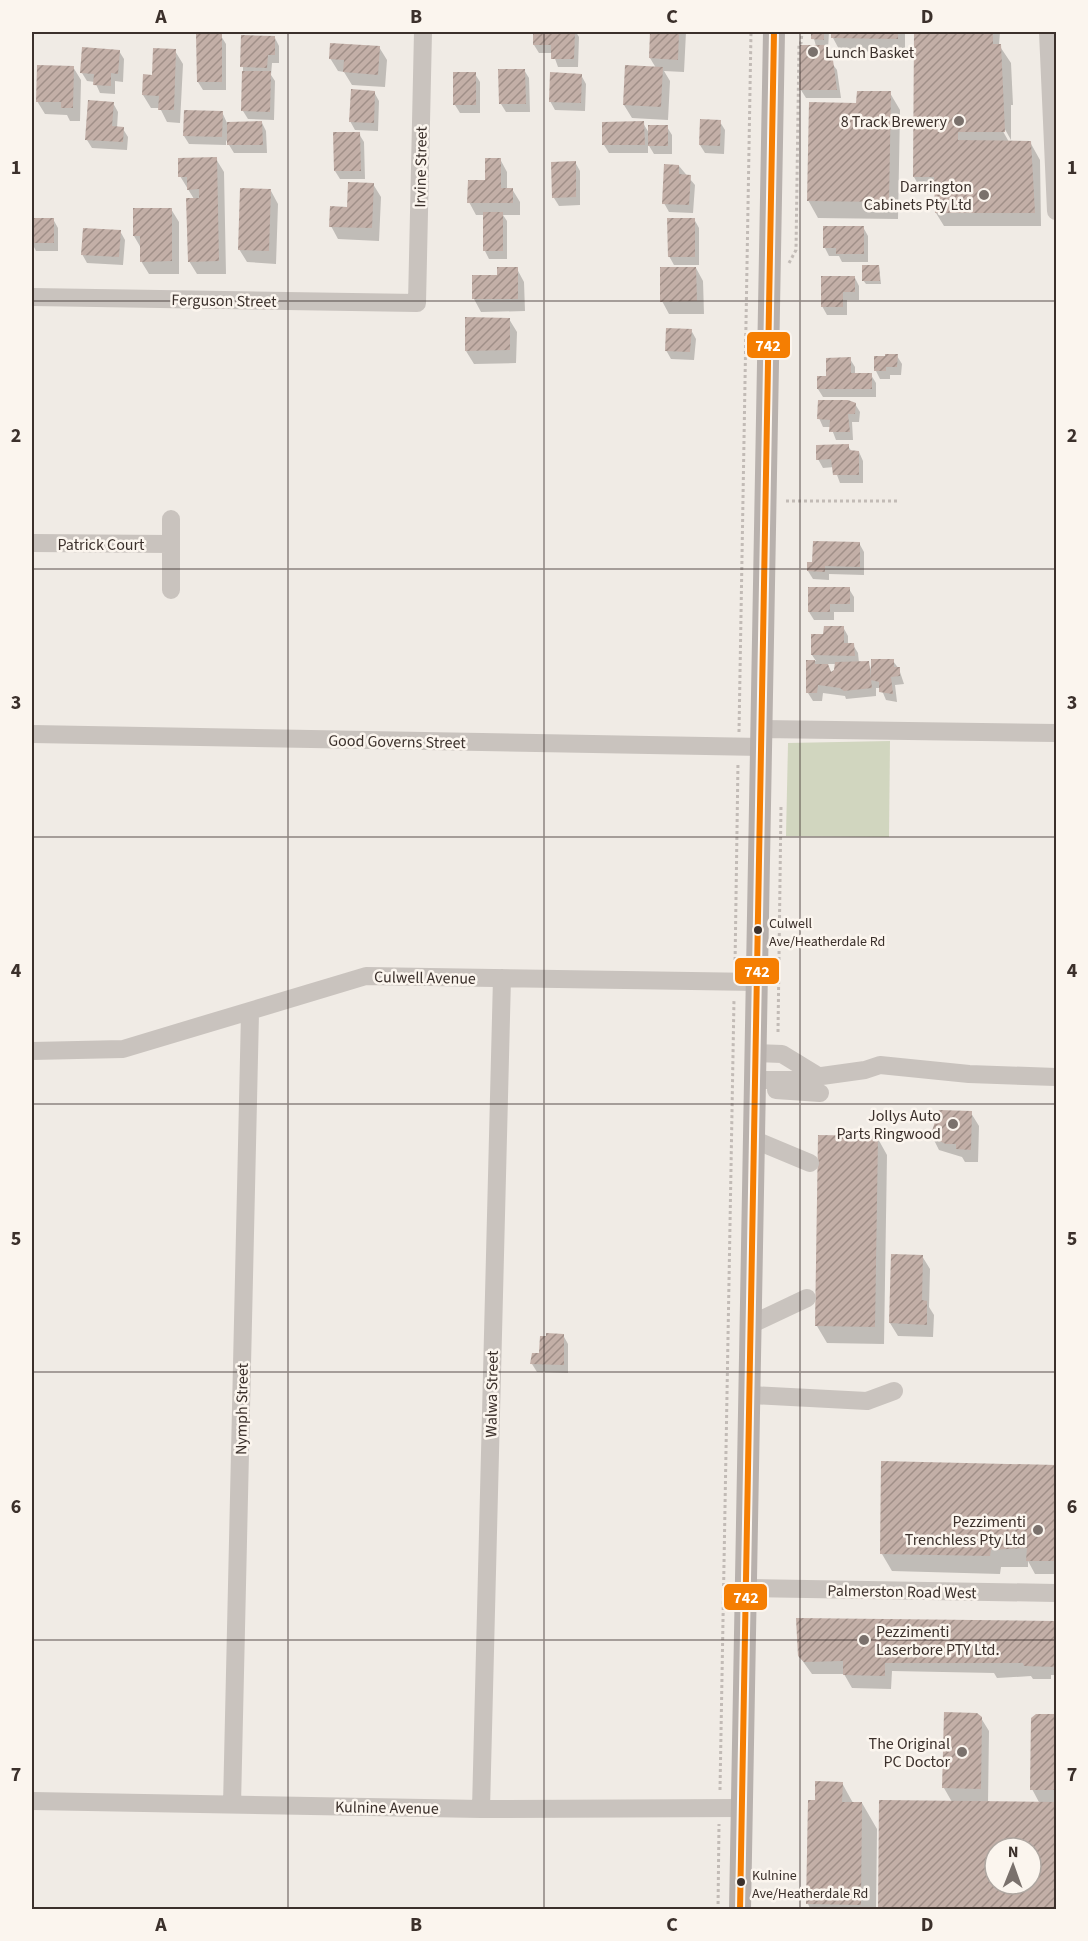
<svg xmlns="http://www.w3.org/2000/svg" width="1088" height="1941" font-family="'Source Sans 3',sans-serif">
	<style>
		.grass { fill: #d1d6bf }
		.shadow { fill: #0003; fill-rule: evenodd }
		.building { fill: url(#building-hatch); fill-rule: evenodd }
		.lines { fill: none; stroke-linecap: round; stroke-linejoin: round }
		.path { stroke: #c2bbb6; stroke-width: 3; stroke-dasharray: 3 3; stroke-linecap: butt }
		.minor { stroke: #c9c3be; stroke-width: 18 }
		.major { stroke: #b8b1ad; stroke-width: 22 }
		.bus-1-casing { stroke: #fbf5ee; stroke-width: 10 }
		.bus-1 { stroke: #f57e02; stroke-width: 6 }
		.grid { fill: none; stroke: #3b302b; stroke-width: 1.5; stroke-opacity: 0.55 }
		.poi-dot { fill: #7a716c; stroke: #fbf5ee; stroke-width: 2 }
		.bus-dot { fill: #3b302b; stroke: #fbf5ee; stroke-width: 2 }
		.labels { text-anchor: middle; stroke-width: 5; stroke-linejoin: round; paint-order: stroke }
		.bus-label { font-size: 14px; fill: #3b302b; stroke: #fbf5ee; text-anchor: start }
		.poi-label { font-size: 16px; fill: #3b302b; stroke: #fbf5ee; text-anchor: end }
		.street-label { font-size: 16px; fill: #3b302b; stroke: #fbf5ee }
		.line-badge { stroke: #fbf5ee; stroke-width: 2 }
		.badge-label { font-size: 16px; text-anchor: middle; font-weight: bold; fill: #fff }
		.neatline { fill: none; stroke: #3b302b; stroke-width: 2 }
		.grid-label { font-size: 20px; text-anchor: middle; font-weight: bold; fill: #3b302b }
	</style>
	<defs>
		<pattern id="building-hatch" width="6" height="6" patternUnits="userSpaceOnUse" patternTransform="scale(1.5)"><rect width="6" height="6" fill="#c3afa7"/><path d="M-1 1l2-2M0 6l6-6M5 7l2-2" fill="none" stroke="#a08f88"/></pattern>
	</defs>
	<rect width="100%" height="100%" fill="#f0ebe5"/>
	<path class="grass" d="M890,741L889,837L786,836L788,743Z"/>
	<path class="shadow" d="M534,32H576L579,37L578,67H558L553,53H539L534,45Z
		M651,32H686L684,72L664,71L670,81L668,120L632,118L624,105L656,68L650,58Z
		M812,32H829L828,49L831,62L837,70L841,98H806L801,90L816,46Z
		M833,32H905V52L840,51L833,38Z
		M916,32H1000L999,45L1011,63L1013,105H1011V140L1002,124L1000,126L1009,142H1030L1040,160L1041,226H944L936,213V194H924L914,177Z
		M221,36L226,44V90H203L198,82Z
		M243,37L275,38L279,46V63H272L271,75L275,81L274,120L248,119L243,111Z
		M379,47L387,60L385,87L352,85L344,72L338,71L330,58Z
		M119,51L124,59L123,82L115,81V94L100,93L95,82L87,81L82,73Z
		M175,51L183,64L180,123L167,122L160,108H151L143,95L154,76Z
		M73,67L81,80L80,121H70L67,115L45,114L37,101Z
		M524,70L529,78L530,112H506L501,104Z
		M475,74L480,82V113H460L455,105Z
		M581,75L586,84L585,111L555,110L550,101Z
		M374,92L379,101L378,131L355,130L350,121Z
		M890,93L900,110L898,219L818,218L808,200L858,104Z
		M113,103L118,112L117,128L123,129L128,137L127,150L92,148L87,140Z
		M222,112L227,123H262L266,131L267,153H234L226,140V145L189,144L184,136Z
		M720,122L725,130L724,154L705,153L700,145Z
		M604,123H643L649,133L667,127L672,135V154H654L648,144V153H609L604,145Z
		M359,134L364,142L365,179H340L335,171Z
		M216,159L224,172L226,274H197L189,261L194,199L180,176Z
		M500,159L507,172V189H512L520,202V215H503L507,221V259H489L485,251L484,215H476L469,202L487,181Z
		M575,162L580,171V205L559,206L554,198Z
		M679,166L695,185L693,213L669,212L664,203Z
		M373,184L381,197L379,241L338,239L331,226Z
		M271,191L278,204L276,264L247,262L239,249Z
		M171,209L179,222V274H149L141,261V248L134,236Z
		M32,219H53L58,228V251H36L32,243Z
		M694,219L699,228V265H674L669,256Z
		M863,227L868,236V262H842L839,256H829L825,248Z
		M120,231L125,240L123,265L87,263L82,254Z
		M879,266L881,284H866L863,280Z
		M696,268L703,281L704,314H669L662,301Z
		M517,269L524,282L525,311L481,312L474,299L498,277Z
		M855,278L859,286V300H847V315H827L822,306Z
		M509,319L517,332L516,363L474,364L466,351Z
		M691,330L696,339L694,360L671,359L666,350Z
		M897,356L902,364L901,375H890V379H880L876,371V358Z
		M850,359L855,367V375H871L876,383V397H823L818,389L827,377Z
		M855,404L860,412L859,422H852L853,440H836L831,427H823L819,418Z
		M848,446L852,452H859L863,461V483H840L834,467L823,468L818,459Z
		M859,543L864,552V575L829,574V580L813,579L808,571L814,563Z
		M849,589L854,597V612H834V620H814L809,612Z
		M843,627L848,636V644L853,645L858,653L859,663H868L872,671L893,661L899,669L904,684L895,685L897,702L886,700L881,688H876V696L846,699L845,696L823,693L822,701H813L808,693V661H816L812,655L813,635L825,636ZM826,664H836V671L832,673Z
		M971,1113L979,1126L978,1162H965L962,1157L939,1150L932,1136Z
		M877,1137L887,1155L884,1344L827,1343L817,1326Z
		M893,1256H922L930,1269L929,1307L934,1315L933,1337L898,1336L890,1323Z
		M563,1335L568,1344V1373L537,1372L532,1364L534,1355H541Z
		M882,1463L1056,1467V1574H1035L1028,1561V1567H1001L1000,1574L892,1571L882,1554Z
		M990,1621L1056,1623V1675H1051V1679H1033L1031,1676L997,1678L994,1673L892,1671L891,1689L852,1688L844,1674H812L799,1656Z
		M1037,1716H1056V1910H879L952,1802L944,1788L981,1718L989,1731L988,1803L1040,1804L1032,1789ZM995,1848H1031V1884H995Z
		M842,1783L853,1803H862L877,1829L876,1910H811L808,1904L816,1802Z"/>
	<path class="building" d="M533,32H575L574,59H551V45H533Z
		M650,32H679L678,60L649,58Z
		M811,32H824V40L811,39Z
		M831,32H898V39L831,38Z
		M914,32H993V44H1001L1005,132H958V140L1031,141L1035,213H935L934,177H913Z
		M196,34H222V82H197Z
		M241,35L275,36V55H268L267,68L240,67Z
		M330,43L380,46L378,75L343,72L344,60L329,59Z
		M800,45H827V60H833L837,90H799Z
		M82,47L120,50L118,74L111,73V86L93,85L94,74L80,73Z
		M153,48L176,49L174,110H158L159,96L142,95L143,74L152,75Z
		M37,65L74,66L73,108H61V102H36Z
		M625,65L663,67L661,107L623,105Z
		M498,69H525L526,104H499Z
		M242,71H271L270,112L241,111Z
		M453,72H476V105H453Z
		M550,72L582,74L581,103L549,102Z
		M351,89L375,91L374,123L349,122Z
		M857,91H891L889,202L807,201L809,102L856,103Z
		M88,100L114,102L112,126L124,127L123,142L85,140Z
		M184,110L223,111L222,137L183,136Z
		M700,119L721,120L720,146L699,145Z
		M262,121L263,145H227V122Z
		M644,121L645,145H602V122Z
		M648,125H668V146H648Z
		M333,132H360L361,171H334Z
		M217,157L219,261L188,262L186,198H199V189L187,190V177H178V158Z
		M485,158H501V188H513V203H467L468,180H485Z
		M576,161V197L552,198L551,162Z
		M664,164L679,165V174L691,175L689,205L662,204Z
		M348,182L374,183L372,228L329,227L330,206L347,207Z
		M240,188L271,189L269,251L238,250Z
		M133,208H172V261L140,262V236H133Z
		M483,212H503V251H483Z
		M32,218H54V243H32Z
		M667,218H695V257H668Z
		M823,226H864V254H836V248H823Z
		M83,228L121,230L119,257L81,255Z
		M862,265H879L880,281H862Z
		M497,267H518V299H472V275H497Z
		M660,267H696L697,301L660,302Z
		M821,276H855V292H843V307H821Z
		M465,317L510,318V350L465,351Z
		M666,328L692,329L690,352L665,351Z
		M885,354H898L897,367H886V371H874V356H885Z
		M851,357V373H872V389H817V376H826V358Z
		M818,400H848L856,403L855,414H848L850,432H829L830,420L817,419Z
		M849,444V450L859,451V475H833L831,459L816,460V445Z
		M813,541L860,542V567L825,566V572L807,571V562H812Z
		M808,587H850V604H830V612H808Z
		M824,626H844V643H854L855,656L811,655V634H823Z
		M871,659H894V667H900V676L891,677L893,694L879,692V682L871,680Z
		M806,660H815V664H828L831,672L834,670L835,662L869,661L872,688L844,691L840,688L818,685L817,693H806Z
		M939,1110L972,1111L971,1150L956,1149V1144H946L930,1137Z
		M818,1135L878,1136L875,1327L815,1326Z
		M891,1254L923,1255L922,1300L927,1301V1325L889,1323Z
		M546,1333L564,1334V1365L530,1364L532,1353H539L540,1336H546Z
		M881,1461L1056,1465V1561H1026L1027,1548L991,1550L990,1556L880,1554Z
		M796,1618L1056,1621V1667L1024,1666L1023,1663H885V1676L843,1675V1661L804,1662L798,1656Z
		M944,1712L977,1713L982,1717L981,1789L942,1788Z
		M1036,1714H1056V1790H1030L1031,1718Z
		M815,1781L843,1782L842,1802H862L861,1905L806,1904L808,1800H815Z
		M879,1800L1056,1802V1910H878ZM995,1848H1031V1884H995Z"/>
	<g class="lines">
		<path class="path" d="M789,263L796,250L799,43H801L802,32
			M786,501H897
			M739,732L751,32
			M735,966L738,762
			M778,1032L781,806
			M720,1790L734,999
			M718,1910L719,1824"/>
		<path class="minor" d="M1048,32L1056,211
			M32,297L417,303L423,32
			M32,543L170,544
			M171,590V519
			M762,729L1056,733
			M32,734L762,747
			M32,1051L123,1049L366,976L758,982
			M757,1053L782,1054L818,1076
			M756,1080H793L865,1070L880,1065L969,1074L1056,1077
			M776,1090L820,1093
			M755,1140L810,1163
			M752,1324L807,1298
			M751,1395L867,1401L894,1391
			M747,1588L1056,1593
			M32,1801L481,1809L742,1808
			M232,1805L250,1013
			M481,1809L502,978"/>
		<path class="major" d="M740,1910L774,32"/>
		<g class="bus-1-casing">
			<path id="bus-1" d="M740,1910L774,32"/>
		</g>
		<use href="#bus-1" class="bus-1"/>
	</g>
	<path class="grid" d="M288,32V1910M544,32V1910M800,32V1910M32,301H1056M32,569H1056M32,837H1056M32,1104H1056M32,1372H1056M32,1640H1056"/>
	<g class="poi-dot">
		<circle cx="813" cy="52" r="6"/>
		<circle cx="959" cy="121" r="6"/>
		<circle cx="984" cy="195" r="6"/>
		<circle cx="953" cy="1124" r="6"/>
		<circle cx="1038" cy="1530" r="6"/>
		<circle cx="864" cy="1640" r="6"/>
		<circle cx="962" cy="1752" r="6"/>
	</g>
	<g class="bus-dot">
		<circle cx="758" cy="930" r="5"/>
		<circle cx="741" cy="1882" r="5"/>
	</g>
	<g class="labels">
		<g class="bus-label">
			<text x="769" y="928">Culwell<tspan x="769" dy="18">Ave/Heatherdale Rd</tspan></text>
			<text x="752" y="1880">Kulnine<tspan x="752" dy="18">Ave/Heatherdale Rd</tspan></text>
		</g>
		<g class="poi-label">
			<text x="825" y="58" text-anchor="start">Lunch Basket</text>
			<text x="947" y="127">8 Track Brewery</text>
			<text x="972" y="192">Darrington<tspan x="972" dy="18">Cabinets Pty Ltd</tspan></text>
			<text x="941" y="1121">Jollys Auto<tspan x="941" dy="18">Parts Ringwood</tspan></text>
			<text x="1026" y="1527">Pezzimenti<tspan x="1026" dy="18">Trenchless Pty Ltd</tspan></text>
			<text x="876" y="1637" text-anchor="start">Pezzimenti<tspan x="876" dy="18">Laserbore PTY Ltd.</tspan></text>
			<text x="950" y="1749">The Original<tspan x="950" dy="18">PC Doctor</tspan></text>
		</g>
		<g class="street-label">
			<text transform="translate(420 167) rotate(-89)" y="6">Irvine Street</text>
			<text transform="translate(224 300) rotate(1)" y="6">Ferguson Street</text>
			<text x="101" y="550">Patrick Court</text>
			<text transform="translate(397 741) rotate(1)" y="6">Good Governs Street</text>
			<text transform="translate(425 977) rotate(1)" y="6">Culwell Avenue</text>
			<text transform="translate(491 1394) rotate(-89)" y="6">Walwa Street</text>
			<text transform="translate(241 1409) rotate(-89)" y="6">Nymph Street</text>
			<text transform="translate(902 1591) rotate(1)" y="6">Palmerston Road West</text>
			<text transform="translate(387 1807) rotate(1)" y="6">Kulnine Avenue</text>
		</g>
	</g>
	<g class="line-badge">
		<rect x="746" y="331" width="45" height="28" rx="6" fill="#f57e02"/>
		<rect x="734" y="957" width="46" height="28" rx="6" fill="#f57e02"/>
		<rect x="723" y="1583" width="45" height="28" rx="6" fill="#f57e02"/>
	</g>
	<g class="badge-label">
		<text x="768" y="351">742</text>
		<text x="757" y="977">742</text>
		<text x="746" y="1603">742</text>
	</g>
	<rect width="1088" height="1941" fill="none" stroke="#fbf5ee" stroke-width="66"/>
	<g transform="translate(1013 1866) rotate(1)"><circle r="28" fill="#fbf5ee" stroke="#aea6a0" stroke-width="1.5"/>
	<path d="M0-4.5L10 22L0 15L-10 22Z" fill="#7a716c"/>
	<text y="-9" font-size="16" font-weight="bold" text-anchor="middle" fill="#3b302b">N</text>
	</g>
	<rect x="33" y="33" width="1022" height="1875" class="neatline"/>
	<g class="grid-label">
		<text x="161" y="23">A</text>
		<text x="416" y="23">B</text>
		<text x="672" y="23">C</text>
		<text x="927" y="23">D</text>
		<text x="16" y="174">1</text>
		<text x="1072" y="174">1</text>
		<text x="16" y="442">2</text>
		<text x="1072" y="442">2</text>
		<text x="16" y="709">3</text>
		<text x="1072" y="709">3</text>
		<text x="16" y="977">4</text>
		<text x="1072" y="977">4</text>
		<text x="16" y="1245">5</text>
		<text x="1072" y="1245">5</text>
		<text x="16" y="1513">6</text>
		<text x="1072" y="1513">6</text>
		<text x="16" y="1781">7</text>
		<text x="1072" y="1781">7</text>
		<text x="161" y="1931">A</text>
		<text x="416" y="1931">B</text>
		<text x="672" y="1931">C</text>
		<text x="927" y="1931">D</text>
	</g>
</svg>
